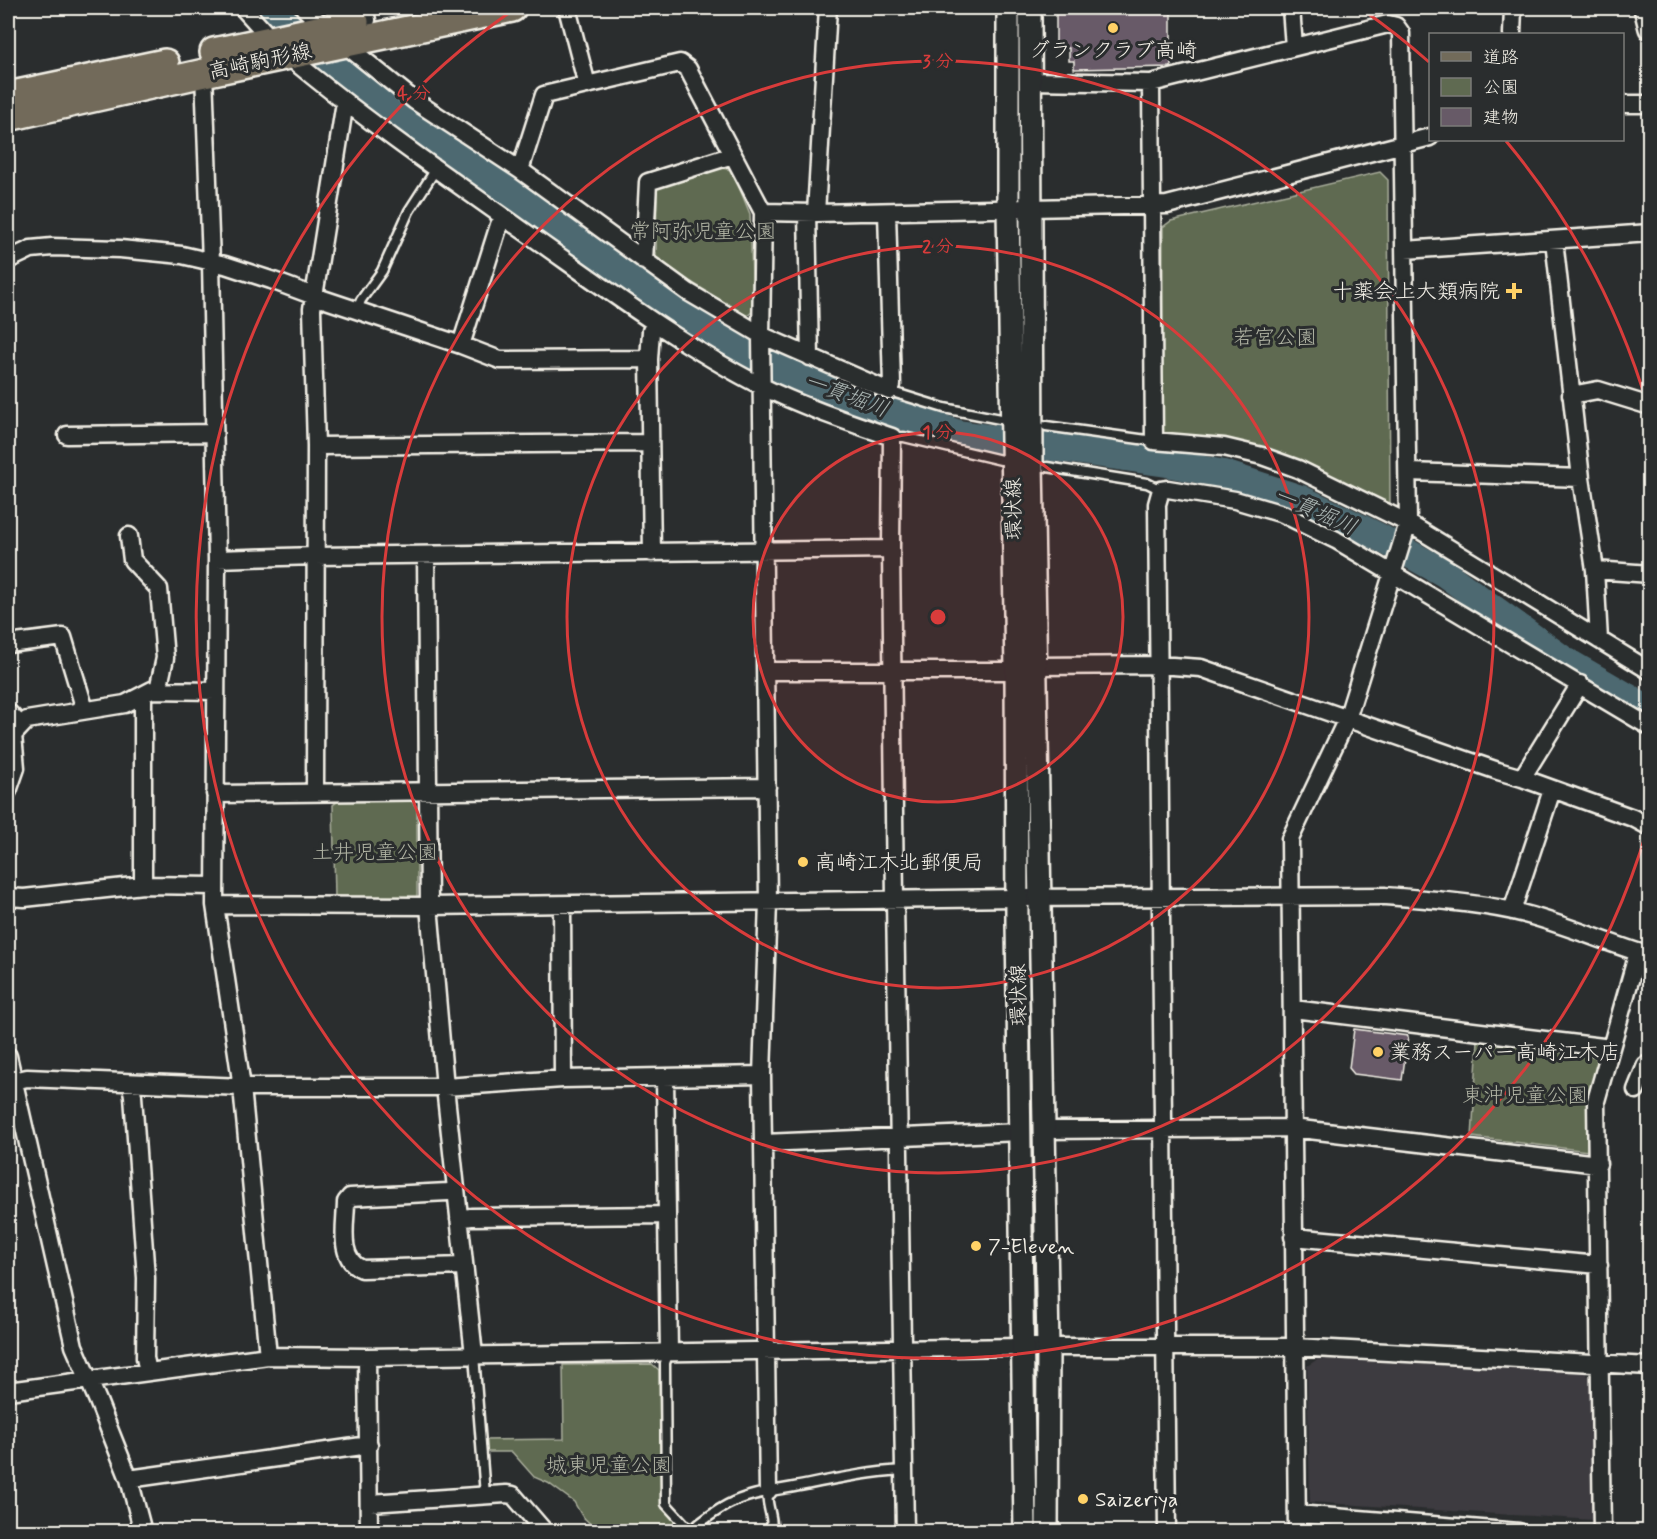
<svg xmlns="http://www.w3.org/2000/svg" width="1657" height="1539" font-family="Mynerve,'Klee One',sans-serif">
	<style>
		.built { fill: #3c3a3f }
		.green { fill: #5f6a51; stroke: #aaae9c; stroke-width: 1.5 }
		.lines { fill: none; stroke-linecap: round; stroke-linejoin: round }
		.river { stroke: #4d6971; stroke-width: 28 }
		.building { fill: #675a67; stroke: #f4f1e8; stroke-width: 1.5 }
		.service-casing { stroke: #f4f1e8; stroke-width: 13 }
		.minor-casing { stroke: #f4f1e8; stroke-width: 21 }
		.tertiary-casing { stroke: #f4f1e8; stroke-width: 26 }
		.primary-casing { stroke: #f4f1e8; stroke-width: 32 }
		.service { stroke: #2a2d2e; stroke-width: 8 }
		.minor { stroke: #2a2d2e; stroke-width: 16 }
		.tertiary { stroke: #2a2d2e; stroke-width: 21 }
		.primary { stroke: #726b5a; stroke-width: 27 }
		.ring { fill: none; stroke: #d93c3b; stroke-width: 3 }
		.poi-dot { fill: #ffd166; stroke: #2a2d2e; stroke-width: 2 }
		.labels { text-anchor: middle; stroke-width: 6; stroke-linejoin: round; paint-order: stroke }
		.poi-label { font-size: 21px; fill: #f4f1e8; stroke: #2a2d2e; text-anchor: start }
		.street-label { font-size: 21px; fill: #f4f1e8; stroke: #2a2d2e }
		.park-label { font-size: 21px; fill: #b1b4a4; stroke: #2a2d2e }
		.water-label { font-size: 22px; font-style: italic; fill: #a9b4b2; stroke: #2a2d2e }
		.centre { fill: #d93c3b; stroke: #2a2d2e; stroke-width: 3 }
		.ring-label { font-size: 18px; text-anchor: middle; font-weight: bold; fill: #d93c3b; stroke: #2a2d2e; stroke-width: 6; stroke-linejoin: round; paint-order: stroke }
	</style>
	<rect width="100%" height="100%" fill="#2a2d2e"/>
	<filter id="ink" filterUnits="userSpaceOnUse"><feTurbulence type="fractalNoise" baseFrequency=".0167" numOctaves="2"/><feDisplacementMap in="SourceGraphic" scale="12" xChannelSelector="R" yChannelSelector="G"/><feConvolveMatrix kernelMatrix="1 2 1 2 8 2 1 2 1" color-interpolation-filters="sRGB"/></filter>
	<g filter="url(#ink)">
		<path class="built" d="M1318,1359L1586,1373L1592,1381L1594,1520L1310,1502L1307,1366Z"/>
		<path class="green" d="M722,168L732,170L750,214L753,311L747,316L691,282L656,257L657,185Z
			M1380,172L1388,180L1390,507L1301,465L1162,437L1163,227L1171,221Z
			M343,798L410,799L417,808V901L335,897L333,805Z
			M1478,1041L1595,1056L1600,1065L1589,1101L1588,1151L1472,1137Z
			M652,1364L659,1370L661,1504L679,1525V1531H598L582,1516L574,1502L548,1483L534,1477L512,1452H486L485,1440L564,1439L563,1365Z"/>
		<g class="lines">
			<path class="river" d="M272,8L342,72L616,269L690,321L741,351L783,371L855,400L959,434L1167,463L1224,474L1301,499L1379,537L1444,573L1564,660L1650,710"/>
		</g>
		<path class="building" d="M1056,8H1171V67L1074,69V61H1069V48H1056Z
			M1354,1029L1408,1036L1402,1080L1354,1074L1349,1068Z"/>
		<g class="lines">
			<g class="service-casing">
				<path id="service" d="M357,310L361,300L382,271L409,211L436,169
					M889,391L944,408L1000,419
					M1046,426L1154,441
					M892,437H904L1001,460
					M1047,467L1147,483L1161,490
					M669,1352L665,1363L666,1504L690,1530
					M474,1355L485,1495
					M768,1491C765,1505 775,1518 771,1532
					M689,1532C701,1522 714,1512 727,1505C747,1494 772,1491 794,1487C831,1480 866,1472 904,1470"/>
			</g>
			<g class="minor-casing">
				<path id="minor" d="M243,8L272,40
					M304,8L325,28
					M364,8L367,20
					M567,8L587,85
					M1291,8L1294,47
					M1512,34L1513,8
					M343,43L415,101L520,170L688,292L761,335L889,391L892,385L887,212
					M288,56C361,117 440,172 518,227C597,282 675,342 761,386C803,407 849,422 892,437L891,549L895,900L905,1532
					M204,73L211,262L217,559L215,905L242,1087L268,1356
					M1030,81L1151,83L1388,24L1396,26L1401,33L1408,523L1347,719L1290,839L1297,1532
					M1151,83L1154,441L1224,447L1262,456L1298,469L1408,523L1650,671
					M1622,104H1650
					M520,170L544,95L680,63L688,69L763,212L761,336L768,902L762,1075L768,1491
					M763,212L816,213L1167,205L1430,137
					M807,213L810,357
					M816,213L828,8
					M1554,240L1581,478L1595,570L1599,640
					M1405,250L1650,233
					M8,260L31,249L52,247L120,249L182,255L225,265L271,280L314,296L461,345L500,360L649,359
					M644,261L648,182L733,155
					M461,345L499,225L504,217
					M1571,395L1598,390L1650,406
					M67,435L214,433
					M316,446L650,443
					M1409,472L1581,478
					M129,536L132,560L159,589L165,658L158,690
					M652,553L649,359L651,331L655,323
					M426,555L429,906L445,1087L474,1355
					M217,559L316,556L891,549
					M1595,570L1650,574
					M8,644L63,637L85,710
					M1036,666L1158,665L1201,668L1498,771L1522,778L1633,818L1650,827
					M766,671H1016
					M143,695V885
					M8,712L21,726
					M1522,778L1580,684
					M8,791L16,768L13,735L27,720L125,704L152,690L215,691
					M315,791L316,446L312,309L345,102
					M215,794L767,787
					M8,897L24,898L143,885L215,886
					M215,905L429,906L1017,898L1384,896C1427,899 1471,902 1513,911C1560,922 1604,942 1650,956
					M562,905L563,1079
					M1512,911L1552,790
					M1293,1009L1611,1048
					M8,1056L74,1346L98,1401L129,1479L143,1532
					M665,1077L669,1352
					M14,1081L27,1078L242,1087H445L563,1079L762,1075
					M131,1084L133,1096L146,1278L145,1358L148,1371
					M1636,1090L1646,1065L1650,1066
					M1044,1130L1292,1128L1598,1164
					M764,1143L1020,1132
					M456,1190L448,1192L350,1197L346,1202C346,1223 337,1259 362,1269L464,1266
					M459,1219L471,1217L666,1215
					M1293,1237L1599,1265
					M367,1357L369,1532
					M8,1391L268,1356L367,1357L1022,1347H1294L1650,1366
					M129,1479L369,1445
					M370,1503L506,1494L513,1495L545,1532
					M1297,1514L1519,1532
					M1167,1532L1157,504L1161,490L1168,489L1235,500L1283,514L1336,540L1650,727
					M1602,1532L1596,1101L1638,952"/>
			</g>
			<g class="tertiary-casing">
				<path id="tertiary" d="M1008,8V209L1016,671L1017,922L1025,1532
					M1030,8L1032,462L1048,1347L1047,1532
					M1645,8L1650,28"/>
			</g>
			<g class="primary-casing">
				<path id="primary" d="M214,52L355,22
					M8,96L165,63
					M8,117L204,73L512,8"/>
			</g>
			<use href="#service" class="service"/>
			<use href="#minor" class="minor"/>
			<use href="#tertiary" class="tertiary"/>
			<use href="#primary" class="primary"/>
		</g>
	</g>
	<circle cx="938" cy="617" r="185" fill="#d93c3b" fill-opacity=".12"/>
	<g class="ring">
		<circle cx="938" cy="617" r="185"/>
		<circle cx="938" cy="617" r="371"/>
		<circle cx="938" cy="617" r="556"/>
		<path d="M1648 827A741 741 0 1 1 513 10M1363 10A741 741 0 0 1 1429 62M1506 141A741 741 0 0 1 1648 407"/>
	</g>
	<g class="poi-dot">
		<circle cx="1113" cy="28" r="6"/>
		<path d="M1511 282h6v6h6v6h-6v6h-6v-6h-6v-6h6z"/>
		<circle cx="803" cy="862" r="6"/>
		<circle cx="1378" cy="1052" r="6"/>
		<circle cx="976" cy="1246" r="6"/>
		<circle cx="1083" cy="1499" r="6"/>
	</g>
	<g class="labels">
		<g class="poi-label">
			<text x="1113" y="57" text-anchor="middle">グランクラブ高崎</text>
			<text x="1500" y="298" text-anchor="end">十薬会上大類病院</text>
			<text x="815" y="869">高崎江木北郵便局</text>
			<text x="1390" y="1059">業務スーパー高崎江木店</text>
			<text x="988" y="1253">7-Eleven</text>
			<text x="1095" y="1506">Saizeriya</text>
		</g>
		<g class="street-label">
			<text transform="translate(260 61) rotate(-12)" y="7">高崎駒形線</text>
			<text transform="translate(1013 509) rotate(-91)" y="7">環状線</text>
			<text transform="translate(1018 995) rotate(-91)" y="7">環状線</text>
		</g>
		<g class="park-label">
			<text x="703" y="238">常阿弥児童公園</text>
			<text x="1275" y="344">若宮公園</text>
			<text x="375" y="859">土井児童公園</text>
			<text x="1525" y="1102">東沖児童公園</text>
			<text x="609" y="1472">城東児童公園</text>
		</g>
		<g class="water-label">
			<text transform="translate(847 394) rotate(21)" y="8">一貫堀川</text>
			<text transform="translate(1316 510) rotate(24)" y="8">一貫堀川</text>
		</g>
	</g>
	<circle cx="938" cy="617" r="9" class="centre"/>
	<g class="ring-label">
		<text x="938" y="67">3 分</text>
		<text x="414" y="99">4 分</text>
		<text x="938" y="252">2 分</text>
		<text x="938" y="438">1 分</text>
	</g>
	<rect width="1657" height="1539" fill="none" stroke="#2a2d2e" stroke-width="30"/>
	<rect x="15" y="15" width="1627" height="1509" fill="none" stroke="#f4f1e8" stroke-width="2" filter="url(#ink)"/>
	<rect x="1429" y="33" width="195" height="108" fill="#2a2d2e" stroke="#7b7b78" stroke-width="1.5"/>
	<rect x="1441" y="52" width="30" height="9" fill="#726b5a" stroke="#7b7b78" stroke-width="1.5"/>
	<text x="1483" y="63" font-size="18" fill="#f4f1e8">道路</text>
	<rect x="1441" y="78" width="30" height="18" fill="#5f6a51" stroke="#7b7b78" stroke-width="1.5"/>
	<text x="1483" y="93" font-size="18" fill="#f4f1e8">公園</text>
	<rect x="1441" y="108" width="30" height="18" fill="#675a67" stroke="#7b7b78" stroke-width="1.5"/>
	<text x="1483" y="123" font-size="18" fill="#f4f1e8">建物</text>
</svg>
